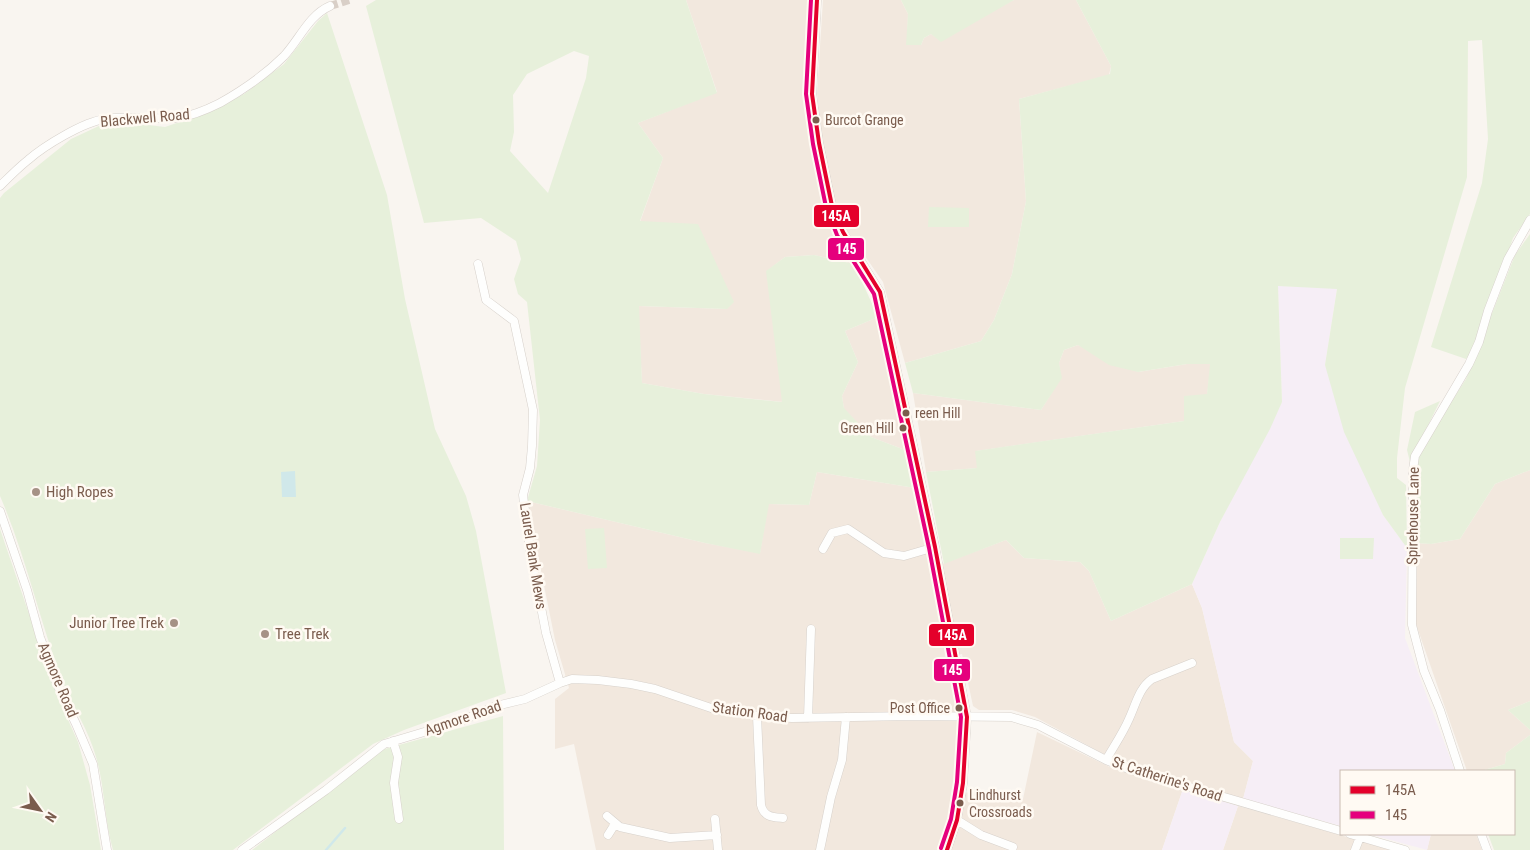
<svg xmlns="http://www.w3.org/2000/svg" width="1530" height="850" font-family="'Roboto Condensed',sans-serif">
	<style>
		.residential { fill: #f2e8de }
		.education { fill: #f6eef6 }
		.green { fill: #e7f0db; fill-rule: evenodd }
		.water { fill: #d0e8ea }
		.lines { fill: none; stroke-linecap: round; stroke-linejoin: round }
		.stream { stroke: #d0e8ea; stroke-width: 2.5 }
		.minor-tunnel { stroke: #d9cfc7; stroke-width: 8; stroke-dasharray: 8 4; stroke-linecap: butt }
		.minor-casing { stroke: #d7d1cb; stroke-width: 9 }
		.minor { stroke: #fefefd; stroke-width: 8 }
		.bus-1-casing { stroke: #fffaf3; stroke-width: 8 }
		.bus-2-casing { stroke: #fffaf3; stroke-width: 8 }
		.bus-1 { stroke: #e4002b; stroke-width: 4 }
		.bus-2 { stroke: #e5007d; stroke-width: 4 }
		.bus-dot { fill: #7a5c4d; stroke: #fffaf3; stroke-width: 2 }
		.poi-dot { fill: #a69286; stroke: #fffaf3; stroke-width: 2 }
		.labels { text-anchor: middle; stroke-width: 5; stroke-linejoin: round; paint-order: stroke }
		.bus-label { font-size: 14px; fill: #7a5c4d; stroke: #fffaf3; text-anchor: start }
		.street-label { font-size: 15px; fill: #7a5c4d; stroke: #fffaf3 }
		.poi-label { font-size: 15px; fill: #7a5c4d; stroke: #fffaf3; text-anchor: start }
		.line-badge { stroke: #fffaf3; stroke-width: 2 }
		.badge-label { font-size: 14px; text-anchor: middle; font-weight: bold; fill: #fff }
	</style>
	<rect width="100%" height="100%" fill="#f9f5f0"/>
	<path class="residential" d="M686,0H812L808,88L813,146L825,209L854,264L814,255L785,257L767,271L783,402L704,394L642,383L638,306L727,309L640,222L663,158L638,123L717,92Z
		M823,0H901L908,14L907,45H921L924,38L931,34L936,37L1014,0H1076L1111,66L1109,75L1019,99L1026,201L1012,274L994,320L981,341L905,363L883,282L844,226L835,203L821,137L817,93Z
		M878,317L905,450L871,437L844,409L842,396L858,362L845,331Z
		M1078,345L1138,372L1187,364H1211L1207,395L1184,421L976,451L978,468L926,472L913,393L1041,410L1061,378L1059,363L1064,350Z
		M1530,470V701L1508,710L1530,730V735L1506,753L1505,764L1481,771H1467L1416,624V543L1431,544L1460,539L1495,484Z
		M817,472L915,488L934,567L1006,540L1024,558L1080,562L1089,571L1111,621L1192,584L1202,608L1234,742L1253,761L1243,799L1113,759L1035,717L1012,710H979L973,706L962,654L949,657L960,727L954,791L1023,799L1037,732L1114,769L1183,789L1162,850H596L574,744L555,749V699L569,688L555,640L527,501L705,543L760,553L768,504L809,505Z
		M1238,806L1323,830L1391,850H1223Z
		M1431,834H1476L1482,850H1427Z"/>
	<path class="education" d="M1278,286L1337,288L1325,365L1383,515L1407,548L1405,638L1455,771H1341V826L1243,799L1253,761L1234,742L1202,608L1192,584L1220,522L1282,402Z
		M1183,789L1238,806L1223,850H1162Z
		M1369,834H1431L1427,850Z"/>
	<path class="green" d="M376,0H686L717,93L638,123L663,158L640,221L698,224L734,302L727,309L639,306L642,383L704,394L782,402L766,271L785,257L814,255L854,264L878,317L845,331L858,362L842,396L844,408L871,437L905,450L915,488L817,472L809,505L769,504L760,554L705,543L527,501L537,466L540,420L527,302L518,294L514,279L521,259L516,241L481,218L424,223L366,6ZM574,51L589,56L586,78L548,193L510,151L514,132L513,95L527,74Z
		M901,0H1014L941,42L931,34L924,38L921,45H906L908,14Z
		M1076,0H1530V214L1513,238L1478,341L1466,359L1431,347L1482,183L1488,139L1482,40L1468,41L1467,177L1405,388L1397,458V478L1406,485L1407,548L1383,515L1344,432L1325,365L1337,289L1278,286L1282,402L1270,429L1220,522L1192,584L1111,621L1089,571L1080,562L1024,558L1006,540L944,564L926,472L977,468L975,451L1184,421V396L1207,394L1210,364H1187L1138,372L1109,365L1078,345L1064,350L1059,363L1062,378L1041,410L913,393L905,363L981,341L994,320L1012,274L1026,201L1019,99L1110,74L1111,66Z
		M327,13L387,195L405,299L435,429L466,496L476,531L506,693L404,730L373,744L233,850H113C104,819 105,787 96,757C89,731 72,705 62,680C39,619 26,556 0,496V198L4,193L71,139L101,125L131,123L165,127L206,113L244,94L284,64L318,21Z
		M929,207L969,208V227H928Z
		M1530,234V470L1495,484L1460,539L1431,544L1416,543L1415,509L1417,455L1466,379L1515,255Z
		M1440,401L1410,462L1407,450L1415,412Z
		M604,528L607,568L588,569L585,529Z
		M0,529L56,693L78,742L90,785L101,850H0Z
		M1340,538H1374L1373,559H1340Z
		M1530,701V730L1508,710Z
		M503,716L504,850H252L381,750Z
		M1530,735V850H1494L1488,834H1514V771H1481L1505,764L1506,753Z"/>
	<path class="water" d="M295,471L296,497H282L281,472Z"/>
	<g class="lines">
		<path class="stream" d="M326,850L345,828"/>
		<path class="minor-tunnel" d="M330,6L349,0"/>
		<g class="minor-casing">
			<path id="minor" d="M817,0L812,94L819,143L832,206L843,232L880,292L935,547L967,717L963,783L957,820L947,850
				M0,186C9,177 18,168 28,160C44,146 83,122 105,119C129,115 153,120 177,118C192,116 206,110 220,103C243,90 265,75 284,56C299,40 309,15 330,6
				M478,264L486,300L514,321L533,410L532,446L530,468L523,495L530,550L546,633L560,683
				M0,511L27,590L40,637L57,684L76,724L93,764L107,850
				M823,549L832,533L848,529L884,553L904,556L935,547
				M757,716L761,805C764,817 772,817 783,818
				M808,718L811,629
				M393,741L398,757L394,783L399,819
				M1106,760C1114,746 1123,733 1129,719C1136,704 1139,688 1152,679L1192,663
				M1460,771L1440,710L1424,671L1412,625L1413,470L1415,456L1469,364L1479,342L1488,311L1508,259L1530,220
				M607,816L620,827L670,838L717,835
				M715,819L718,850
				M957,820L981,835L1013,847
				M1350,834L1405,850
				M1481,834L1487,850
				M608,835L615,824
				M242,850L326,790L384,744L461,721L496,706L525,699L560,683L572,679L598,680L631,684L655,689L717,710L757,716L792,718L913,716L1011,717L1038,725L1106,760L1131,770L1341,831
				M820,850L831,797L842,760L846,717
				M1355,850L1360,837"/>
		</g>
		<use href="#minor" class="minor"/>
		<g class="bus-1-casing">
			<path id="bus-1" d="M817,0L812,94L819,143L832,206L843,232L880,292L935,547L967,717L963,783L957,820L947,850"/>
		</g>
		<g class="bus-2-casing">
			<path id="bus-2" d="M811,0L806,94L813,144L826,207L837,235L874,294L929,548L961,717L957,782L951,819L941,848"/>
		</g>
		<use href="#bus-1" class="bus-1"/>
		<use href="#bus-2" class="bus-2"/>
	</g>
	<g class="bus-dot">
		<circle cx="816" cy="120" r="4.5"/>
		<circle cx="906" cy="413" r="4.5"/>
		<circle cx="903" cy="428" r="4.5"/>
		<circle cx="959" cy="708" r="4.5"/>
		<circle cx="960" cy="803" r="4.5"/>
	</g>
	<g class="poi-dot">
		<circle cx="36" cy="492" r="5"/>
		<circle cx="174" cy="623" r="5"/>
		<circle cx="265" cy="634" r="5"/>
	</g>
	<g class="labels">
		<g class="bus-label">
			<text x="825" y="125">Burcot Grange</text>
			<text x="915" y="418">reen Hill</text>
			<text x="894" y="433" text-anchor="end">Green Hill</text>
			<text x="950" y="713" text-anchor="end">Post Office</text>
			<text x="969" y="800">Lindhurst<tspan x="969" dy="17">Crossroads</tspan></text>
		</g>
		<g class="street-label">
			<text transform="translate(145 118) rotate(-5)" y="5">Blackwell Road</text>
			<text transform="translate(1413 516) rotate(-89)" y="5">Spirehouse Lane</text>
			<text transform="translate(533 556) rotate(81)" y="5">Laurel Bank Mews</text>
			<text transform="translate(58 680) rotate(67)" y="5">Agmore Road</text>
			<text transform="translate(750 712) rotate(8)" y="5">Station Road</text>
			<text transform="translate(463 718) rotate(-19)" y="5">Agmore Road</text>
			<text transform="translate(1167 779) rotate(18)" y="5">St Catherine's Road</text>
		</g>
		<g class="poi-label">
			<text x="46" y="497">High Ropes</text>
			<text x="164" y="628" text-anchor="end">Junior Tree Trek</text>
			<text x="275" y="639">Tree Trek</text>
		</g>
	</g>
	<g class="line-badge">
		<rect x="813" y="204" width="47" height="24" rx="5" fill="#e4002b"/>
		<rect x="827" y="237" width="38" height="24" rx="5" fill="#e5007d"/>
		<rect x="928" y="623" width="47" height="24" rx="5" fill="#e4002b"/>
		<rect x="933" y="658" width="38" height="24" rx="5" fill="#e5007d"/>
	</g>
	<g class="badge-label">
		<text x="836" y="221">145A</text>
		<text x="846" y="254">145</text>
		<text x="952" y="640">145A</text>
		<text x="952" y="675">145</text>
	</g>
	<rect x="1340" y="770" width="175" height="65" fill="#fffaf3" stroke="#cabbb1"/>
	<rect x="1350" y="786" width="25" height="8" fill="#e4002b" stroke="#cabbb1"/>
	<text x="1385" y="795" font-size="15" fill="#7a5c4d">145A</text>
	<rect x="1350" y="811" width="25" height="8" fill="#e5007d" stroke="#cabbb1"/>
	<text x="1385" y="820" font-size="15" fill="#7a5c4d">145</text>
	<g transform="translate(40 810) rotate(123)" stroke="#fffaf3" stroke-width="4" paint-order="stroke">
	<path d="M0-4L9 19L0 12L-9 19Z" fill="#7a5c4d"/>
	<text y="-8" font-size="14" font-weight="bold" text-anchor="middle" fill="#7a5c4d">N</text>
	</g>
</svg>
